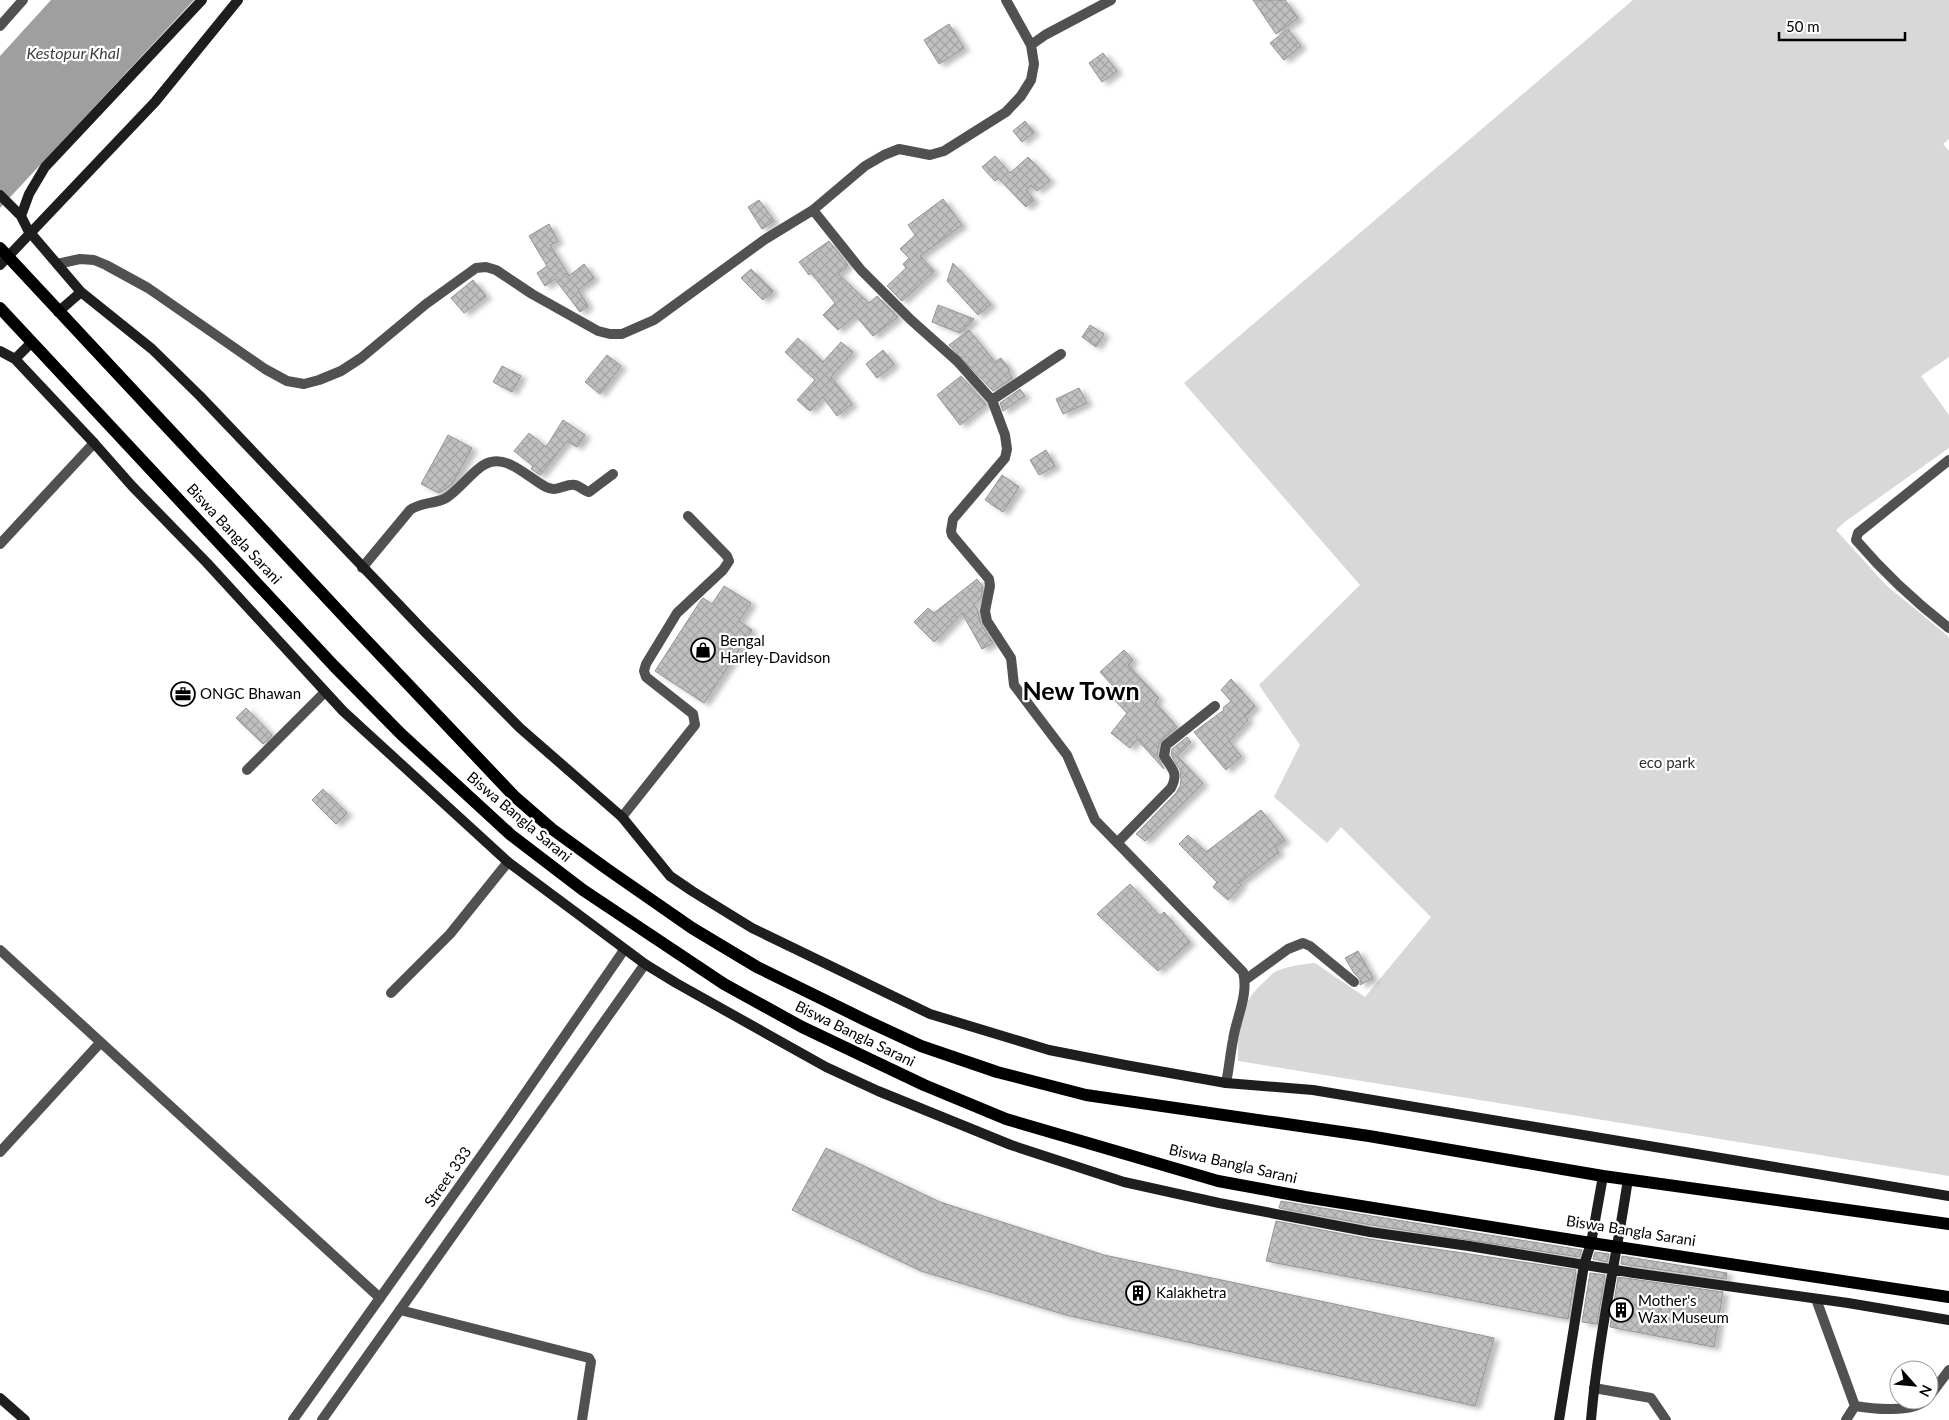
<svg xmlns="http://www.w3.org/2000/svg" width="1949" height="1420" font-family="Lato,sans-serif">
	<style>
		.park { fill: #d8d8d8 }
		.water { fill: #9f9f9f }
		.building { fill: url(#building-cross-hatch); stroke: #959595; filter: url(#shadow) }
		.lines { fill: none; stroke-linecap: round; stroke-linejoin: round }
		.lane { stroke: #515151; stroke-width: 10 }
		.street { stroke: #515151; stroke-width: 10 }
		.secondary { stroke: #1e1e1e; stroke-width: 10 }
		.primary { stroke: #000; stroke-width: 12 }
		.labels { text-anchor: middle; stroke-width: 4.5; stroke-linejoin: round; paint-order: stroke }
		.street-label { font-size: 15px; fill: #000; stroke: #fff }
		.poi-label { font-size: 15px; fill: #000; stroke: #fff; text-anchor: start }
		.park-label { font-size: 15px; fill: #2f2f2f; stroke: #fff }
		.water-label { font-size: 16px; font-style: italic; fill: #404040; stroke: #fff }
		.town-label { font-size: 25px; font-weight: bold; fill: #000; stroke: #fff }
	</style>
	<defs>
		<pattern id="building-cross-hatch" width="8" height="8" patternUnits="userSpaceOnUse" patternTransform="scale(1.25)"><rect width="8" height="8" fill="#c0c0c0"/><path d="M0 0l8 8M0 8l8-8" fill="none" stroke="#a3a3a3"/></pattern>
		<filter id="shadow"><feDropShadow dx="5.5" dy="3" stdDeviation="2.5" flood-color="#0004"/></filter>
	</defs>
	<rect width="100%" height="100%" fill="#fff"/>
	<path class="park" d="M1633,0H1949V139L1943,144L1949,151V357L1921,376L1949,415V448L1846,521L1836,530L1886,585L1949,637V1176L1238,1061C1238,1030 1238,1005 1263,983C1267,979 1272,973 1277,971C1289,966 1302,964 1315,963L1365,997L1431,917L1341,827L1327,843L1274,797L1300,745L1259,685L1360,585L1184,383Z"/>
	<path class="water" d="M51,0H194L0,208V56Z"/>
	<path class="building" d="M1253,0H1285L1298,18L1276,34Z
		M949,24L964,48L939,64L924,40Z
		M1288,29L1301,46L1284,60L1270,43Z
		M1103,53L1117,71L1102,82L1089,63Z
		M1025,121L1034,132L1022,142L1013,131Z
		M995,156L1010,173L1028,157L1050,180L1037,191L1031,185L1026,190L1034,200L1026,207L998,178L995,181L982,167Z
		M943,199L962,225L920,256L934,271L902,301L887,286L906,268L903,264L909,258L900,249L915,235L908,225Z
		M759,200L774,221L762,229L748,207Z
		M549,224L558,241L550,245L569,276L584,264L594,278L578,290L588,306L580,312L555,279L545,286L537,273L547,266L529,236Z
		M829,241L848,265L838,274L869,303L877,296L898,317L873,336L855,315L838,330L823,315L835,303L811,273L809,275L799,262Z
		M953,263L991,304L978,315L947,281Z
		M751,269L773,291L763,300L741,278Z
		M473,280L486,296L464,313L451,298Z
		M938,305L974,319L960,333L932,322Z
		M1090,325L1104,334L1096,347L1082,337Z
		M969,330L995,362L1001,358L1010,370L1008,371L1012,378L993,391L949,345Z
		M798,338L823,362L841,342L853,352L831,377L852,404L837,416L823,397L810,411L797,400L815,380L785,352Z
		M883,350L894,364L877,378L866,364Z
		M607,355L621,366L600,394L585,382Z
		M502,366L521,376L512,392L493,382Z
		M961,376L986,404L960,425L937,395Z
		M1079,388L1087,403L1063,414L1056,399Z
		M1020,389L1025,396L1003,411L1000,403Z
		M563,420L585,435L577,447L567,441L540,475L531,469L533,466L514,451L529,433L546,447Z
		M448,435L472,448L452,484L439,493L421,484Z
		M1046,450L1055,466L1039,475L1030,460Z
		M1002,475L1019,487L1003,512L985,500Z
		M977,579L983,587L981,598L974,604L978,612L981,624L993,643L982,649L962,613L934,642L914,622L928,608L934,613Z
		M724,586L751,603L739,621L752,630L704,703L655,671L701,600L703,598L712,604Z
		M1124,650L1133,660L1128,665L1159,698L1155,702L1177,727L1162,740L1159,744L1157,755L1164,769L1137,739L1130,748L1111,733L1127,713L1107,692L1113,686L1100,672Z
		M1231,679L1255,706L1245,716L1248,720L1229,741L1241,756L1226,770L1194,732L1224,710L1223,708L1231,701L1221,690Z
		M246,708L272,735L263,744L236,718Z
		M1187,737L1191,742L1177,756L1203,783L1145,841L1136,834L1176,793L1180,786L1181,779L1180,770L1171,755L1172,749Z
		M323,789L347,813L336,824L312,800Z
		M1261,810L1285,840L1275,847L1279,852L1239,883L1241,885L1228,900L1213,887L1217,882L1179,844L1188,835L1206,852Z
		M1130,884L1160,916L1164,912L1190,942L1158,971L1097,914Z
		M1358,951L1373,978L1360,985V979L1354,973L1345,958Z
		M826,1148L940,1202L1104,1255L1494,1338L1475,1406L1066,1315L921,1271L792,1210Z
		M1281,1201L1304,1205L1582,1250L1579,1257L1371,1225L1279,1208Z
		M1276,1221L1369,1239L1576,1270L1568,1319L1266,1261Z
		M1595,1252L1609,1254L1607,1262L1593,1259Z
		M1622,1256L1727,1273L1726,1279L1621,1264Z
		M1590,1273L1605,1275L1597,1324L1582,1322Z
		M1618,1277L1723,1292L1714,1347L1610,1327Z"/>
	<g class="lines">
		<path class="lane" d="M0,544L94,443
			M247,770L325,692
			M0,950L380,1298
			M1245,980L1288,949L1303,943L1310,946L1354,982
			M391,993L450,934L508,862
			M0,1152L100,1043
			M1816,1299L1855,1406C1873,1409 1912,1413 1926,1400
			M400,1310L589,1358L591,1362L582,1420
			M1594,1388L1651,1398L1666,1420
			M1929,1397L1949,1370
			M1846,1420L1855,1406"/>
		<path class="street" d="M1006,0L1031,45
			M0,26L23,0
			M813,210L861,270L911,320L957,361L992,400L1005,435L1007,449L1005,458L953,519L951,531L952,535L989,579L990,586L985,611L987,621L1011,658L1014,685L1067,755L1095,820L1243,972C1249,995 1236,1018 1233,1040C1230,1055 1229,1069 1226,1083
			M57,264L80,259L94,260L106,265L148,288L265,369L287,381L304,384L319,380L341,371L361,358L426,304L476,268L486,267L496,270L532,294L598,331L610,334H622L654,320L764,240L813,210L865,166L884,155L899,149L930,155L944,151L1006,112L1021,96L1031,80L1034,64L1031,45L1045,35L1111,0
			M992,400L1061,354
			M1949,460L1858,533L1856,540C1885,574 1914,601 1949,628
			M362,568L410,510C421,502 435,504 446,498C460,490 476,465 491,462C510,457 530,479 546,487C558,493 565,483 575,485C580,486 584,491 589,492L613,474
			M622,817L695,725L693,714L646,677L644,671L646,664L677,613L723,570L729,561L727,556L688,516
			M1117,843L1171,788C1179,773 1172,769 1164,756L1166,745L1215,706
			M293,1420L506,1121L624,950
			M322,1420L645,964"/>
		<path class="secondary" d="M0,195L21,216L28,230L81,292L152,349L200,396L424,631L520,728L622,817L670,876L692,891L752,928L930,1014L1049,1050L1125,1065L1226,1083L1313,1090L1949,1196
			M21,216L29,194L45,167L202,0
			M0,265L155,102L238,0
			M58,312L81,292
			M0,351L15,359L94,443L132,486L207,563L343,711L508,862L645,964L676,983L826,1067L878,1091L1011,1145L1124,1182L1219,1203L1370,1232L1469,1246L1634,1273L1848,1303L1949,1320
			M15,359L32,342
			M0,1398L25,1420
			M1559,1420L1584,1265L1591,1243L1603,1176
			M1591,1420C1598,1339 1616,1260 1628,1179"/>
		<path class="primary" d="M0,248L350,623L514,796L552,829L607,869L692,928L757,967L865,1020L921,1046L997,1072L1086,1095L1369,1136L1603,1176L1949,1224
			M0,308L334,666L401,734L511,835L583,890L724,984L802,1027L924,1085L1006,1119L1218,1181L1305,1197L1591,1243L1949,1297"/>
	</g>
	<defs>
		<g id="shop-ring" transform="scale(1.25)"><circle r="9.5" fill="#fff" stroke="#000" stroke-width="1.5"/><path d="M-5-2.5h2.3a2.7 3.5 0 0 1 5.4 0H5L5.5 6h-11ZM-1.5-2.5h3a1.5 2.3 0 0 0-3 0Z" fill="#000"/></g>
		<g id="office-ring" transform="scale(1.25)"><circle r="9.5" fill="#fff" stroke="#000" stroke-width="1.5"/><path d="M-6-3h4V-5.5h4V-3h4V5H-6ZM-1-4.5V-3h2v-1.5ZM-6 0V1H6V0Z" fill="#000"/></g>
		<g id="building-ring" transform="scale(1.25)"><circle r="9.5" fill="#fff" stroke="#000" stroke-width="1.5"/><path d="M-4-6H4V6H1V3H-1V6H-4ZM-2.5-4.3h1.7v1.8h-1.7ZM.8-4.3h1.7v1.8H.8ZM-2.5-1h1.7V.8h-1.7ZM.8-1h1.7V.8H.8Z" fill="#000"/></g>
	</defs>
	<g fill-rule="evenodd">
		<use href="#shop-ring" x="703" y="650"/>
		<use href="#office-ring" x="183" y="694"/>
		<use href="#building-ring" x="1138" y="1293"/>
		<use href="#building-ring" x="1621" y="1310"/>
	</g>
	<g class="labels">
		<g class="street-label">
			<text transform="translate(234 534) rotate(47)" y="5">Biswa Bangla Sarani</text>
			<text transform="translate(519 817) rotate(40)" y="5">Biswa Bangla Sarani</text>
			<text transform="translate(855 1034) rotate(26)" y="5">Biswa Bangla Sarani</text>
			<text transform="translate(1233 1164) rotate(13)" y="5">Biswa Bangla Sarani</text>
			<text transform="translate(448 1177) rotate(-55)" y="5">Street 333</text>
			<text transform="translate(1631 1231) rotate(9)" y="5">Biswa Bangla Sarani</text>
		</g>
		<g class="poi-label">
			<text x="720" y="646">Bengal<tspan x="720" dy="17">Harley-Davidson</tspan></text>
			<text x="200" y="699">ONGC Bhawan</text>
			<text x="1156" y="1298">Kalakhetra</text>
			<text x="1638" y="1306">Mother's<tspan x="1638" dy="17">Wax Museum</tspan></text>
		</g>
		<g class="park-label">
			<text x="1667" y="768">eco park</text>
		</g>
		<g class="water-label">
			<text x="73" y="59">Kestopur Khal</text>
		</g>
		<g class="town-label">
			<text x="1081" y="700">New Town</text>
		</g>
	</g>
	<g transform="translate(1914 1385) rotate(117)"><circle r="24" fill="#ffffff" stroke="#999999"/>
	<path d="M0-4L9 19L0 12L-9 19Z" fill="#000000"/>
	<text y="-8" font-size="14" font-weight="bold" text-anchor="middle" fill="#000000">N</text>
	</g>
	<path d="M1779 32v8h126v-8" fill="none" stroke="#000000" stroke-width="2.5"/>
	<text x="1786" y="32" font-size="15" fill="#000000" stroke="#ffffff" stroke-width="4" paint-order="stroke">50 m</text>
</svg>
